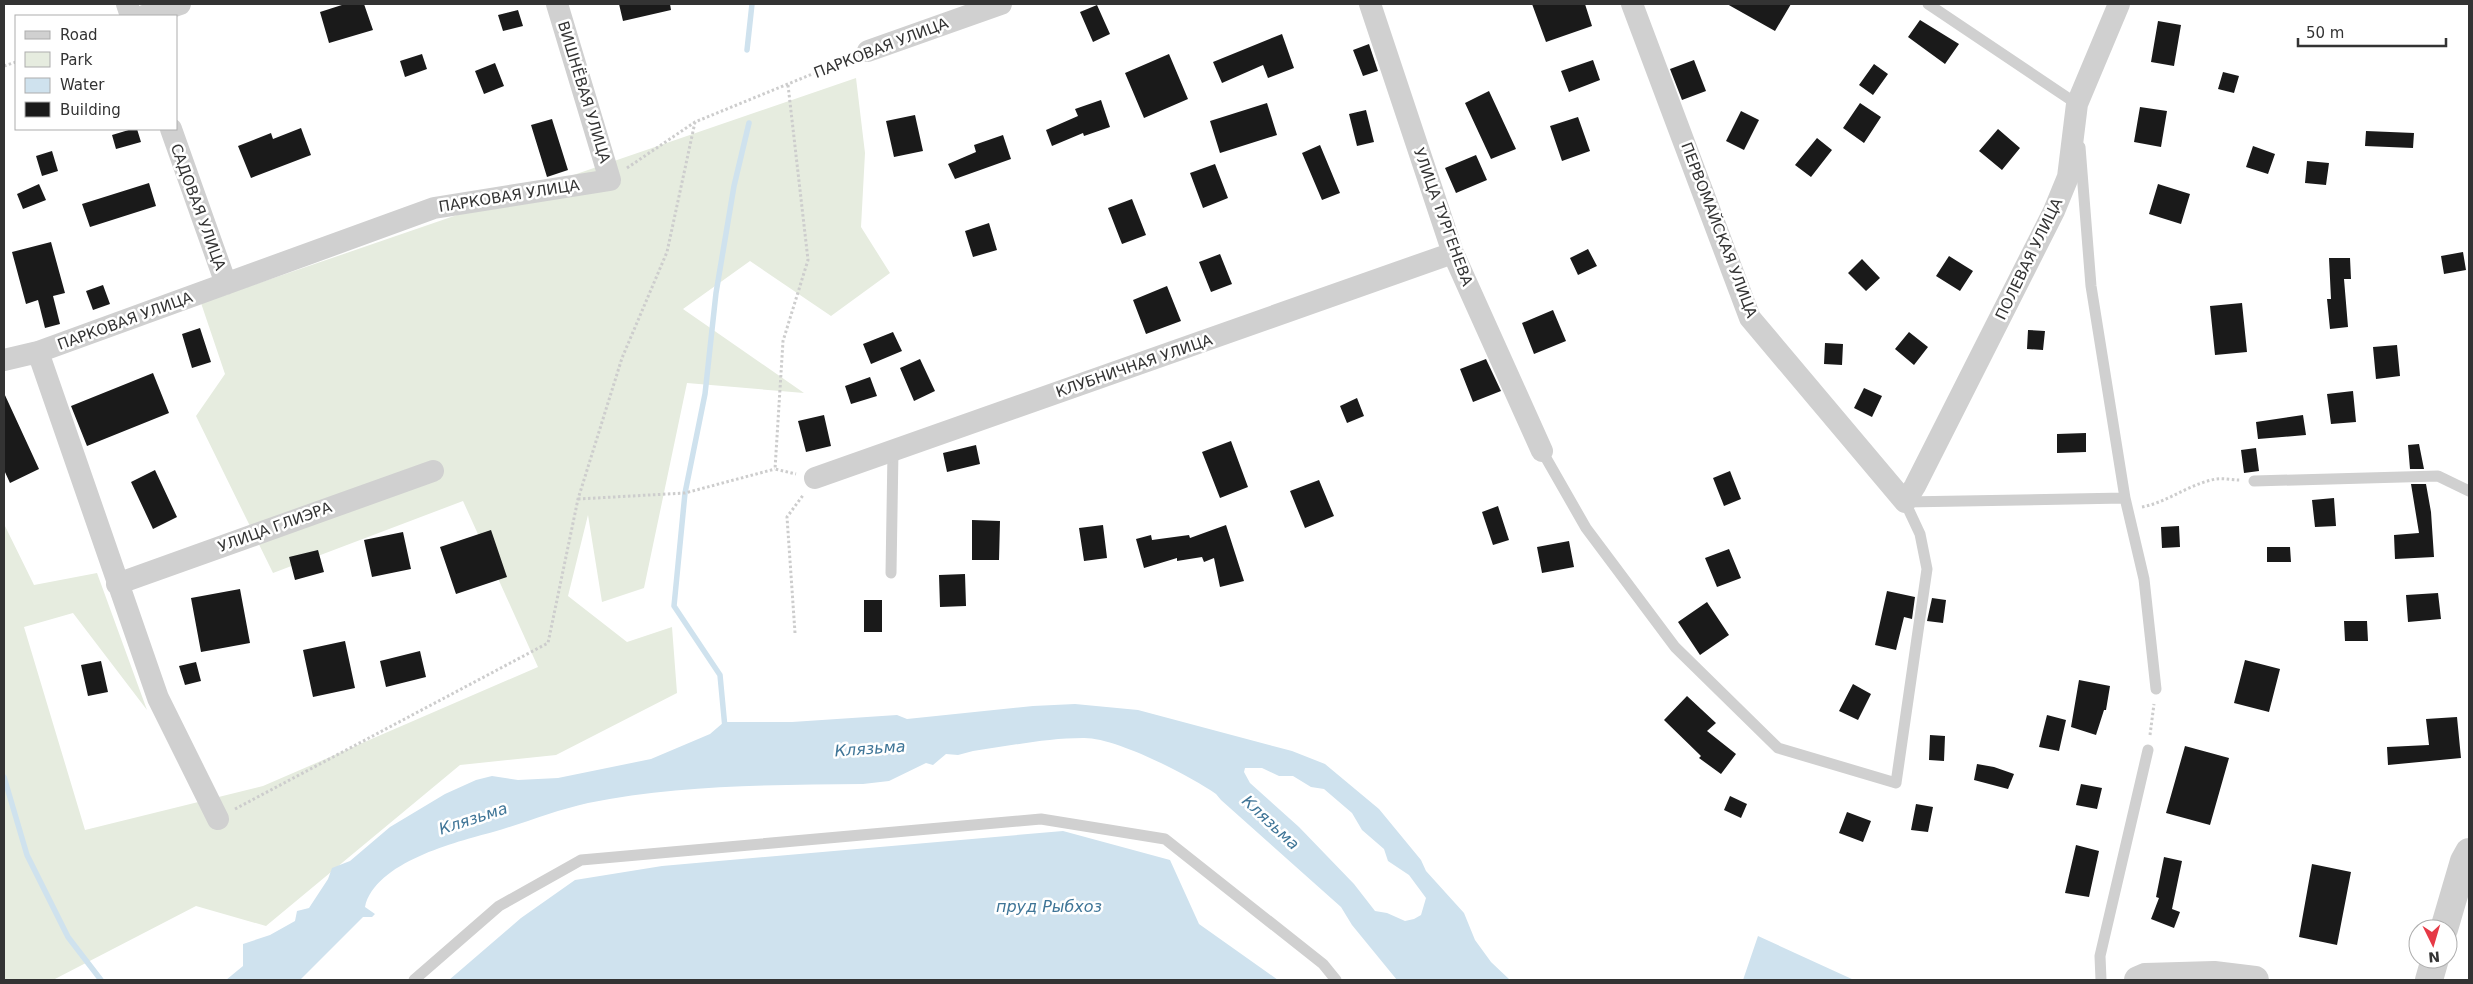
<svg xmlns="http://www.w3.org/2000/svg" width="2473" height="984" font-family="'DejaVu Sans',sans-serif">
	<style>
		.green { fill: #e6ecdf }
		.water { fill: #cfe2ee; fill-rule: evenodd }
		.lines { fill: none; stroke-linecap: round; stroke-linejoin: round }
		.stream { stroke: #cfe2ee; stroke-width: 5.5 }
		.building { fill: #1a1a1a }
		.path { stroke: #cdcdcd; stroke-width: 3; stroke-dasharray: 2.5 2.5; stroke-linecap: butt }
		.service { stroke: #d0d0d0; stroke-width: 11 }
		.minor { stroke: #d0d0d0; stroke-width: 22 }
		.tertiary { stroke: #d0d0d0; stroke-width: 28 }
		.labels { text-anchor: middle; stroke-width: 5; stroke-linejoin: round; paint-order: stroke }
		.street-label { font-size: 15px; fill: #333; stroke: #fff }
		.water-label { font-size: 16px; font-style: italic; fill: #3f7597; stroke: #fff }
	</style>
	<rect width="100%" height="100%" fill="#fff"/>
	<path class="green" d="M856,78L865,153L861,227L890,273L831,316L750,261L683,309L804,393L687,383L644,588L602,602L588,515L568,596L627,642L672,627L677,693L556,755L460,765L266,926L196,906L53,980H4V524L34,585L97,573L147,710L73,613L24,627L85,830L263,786L538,667L463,501L273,573L196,416L225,374L201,303Z"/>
	<path class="water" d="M1075,704L1138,710L1292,751L1325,764L1379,809L1421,860L1426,871L1464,913L1475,940L1491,962L1510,980H1397L1352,925L1341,907L1221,800L1216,794C1189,775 1115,737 1083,738C1047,738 1009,746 973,751L958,755L946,754L933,765L926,763L889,781L863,784C771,785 678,785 588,803C556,810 525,823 493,832C456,842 375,862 365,907L375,914L372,917H363L300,980H226L243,966V944L270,935L295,921L297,911L309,908L328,879L332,868L350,861L390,827L445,794L476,780L492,776L518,780L558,778L651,759L710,734L724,722H792L897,715L907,719L1033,706ZM1245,768H1262L1279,776H1293L1311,787L1324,789L1352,813L1362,830L1384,849L1388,861L1409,875L1426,898L1421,915L1414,919L1405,921L1387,913L1375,911L1354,884L1299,827L1250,783L1244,772Z
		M1063,831L1170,860L1199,924L1278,980H449L521,918L575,880L662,866Z
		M1758,936L1854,980H1743Z"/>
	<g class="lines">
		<path class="stream" d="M747,50L752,4
			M725,728L720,675L674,606L685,493L705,394L716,293L734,186L749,123
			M4,777L27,855L68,937L101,980"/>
	</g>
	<path class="building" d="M345,4H364L373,30L329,43L320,12Z
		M619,4H670L671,10L623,21Z
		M1532,4H1585L1592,26L1546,42Z
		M1727,4H1791L1775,31Z
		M1097,5L1110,34L1093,42L1080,12Z
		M518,10L523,26L503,31L498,15Z
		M1920,20L1959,44L1945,64L1908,37Z
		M2158,21L2181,25L2174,66L2151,62Z
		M1282,34L1294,68L1268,78L1263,65L1222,83L1213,62Z
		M1369,44L1378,71L1363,76L1353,50Z
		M422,54L427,69L405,77L400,61Z
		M1169,54L1188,99L1144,118L1125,73Z
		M1593,60L1600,80L1569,92L1561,71Z
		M1694,60L1706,91L1682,100L1670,69Z
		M495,63L504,86L484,94L475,71Z
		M1874,64L1888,74L1873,95L1859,85Z
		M2223,72L2239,76L2234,93L2218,89Z
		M1489,91L1516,149L1491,159L1465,103Z
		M1101,100L1110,127L1084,136L1083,133L1052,146L1046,130L1078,116L1075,109Z
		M1267,103L1277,135L1220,153L1210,121Z
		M1860,103L1881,117L1864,143L1843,128Z
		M2140,107L2167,111L2161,147L2134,142Z
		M1366,110L1374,142L1357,146L1349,114Z
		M1741,111L1759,120L1744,150L1726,141Z
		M915,115L923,151L894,157L886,121Z
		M1578,117L1590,151L1562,161L1550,126Z
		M552,119L568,170L547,177L531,125Z
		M301,128L311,155L251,178L238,146L271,133L273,139Z
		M132,129H137L141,142L116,149L112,135Z
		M1998,129L2020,148L2002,170L1979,151Z
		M2366,131L2414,133L2413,148L2365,146Z
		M1003,135L1011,159L955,179L948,164L976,152L974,145Z
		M1817,138L1832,150L1811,177L1795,165Z
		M1320,145L1340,193L1322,200L1302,153Z
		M2253,146L2275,154L2268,174L2246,167Z
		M52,151L58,171L42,176L36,156Z
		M1476,155L1487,180L1456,193L1445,168Z
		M2307,161L2329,163L2326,185L2305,183Z
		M1215,164L1228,198L1203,208L1190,173Z
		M149,183L156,206L90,227L82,204Z
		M39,184L46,200L23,209L17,194Z
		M2158,184L2190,194L2181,224L2149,214Z
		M1132,199L1146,235L1122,244L1108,208Z
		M989,223L997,250L973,257L965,231Z
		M51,242L65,293L53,296L60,324L45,328L38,300L26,304L12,252Z
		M1588,249L1597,266L1578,275L1570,258Z
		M2463,252L2466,270L2444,274L2441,256Z
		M1220,254L1232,284L1211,292L1199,262Z
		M1949,256L1973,271L1960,291L1936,276Z
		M2329,258H2350L2351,279H2344L2348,327L2330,329L2327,299H2331Z
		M1862,259L1880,278L1866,291L1848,273Z
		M103,285L110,304L93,310L86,291Z
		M1167,286L1181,321L1146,334L1133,300Z
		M2242,303L2247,352L2215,355L2210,306Z
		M1553,310L1566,341L1534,354L1522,323Z
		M200,328L211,362L192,368L182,334Z
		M2028,330L2045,331L2043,350L2027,349Z
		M893,332L902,351L871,364L863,344Z
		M1909,332L1928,347L1914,365L1895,349Z
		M1825,343L1843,344L1842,365L1824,364Z
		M2397,345L2400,376L2376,379L2373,347Z
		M920,359L935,391L914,401L900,368Z
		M1486,359L1501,391L1473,402L1460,369Z
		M153,373L169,413L87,446L71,406Z
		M870,377L877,396L851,404L845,386Z
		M1864,388L1882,396L1872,417L1854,408Z
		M2353,391L2356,422L2331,424L2327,394Z
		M4,393L39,469L10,483L4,470Z
		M1357,398L1364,416L1347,423L1340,406Z
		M824,415L831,446L806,452L798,421Z
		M2303,415L2306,435L2258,439L2256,422Z
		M2086,433V452L2057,453V434Z
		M1231,441L1248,487L1220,498L1202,452Z
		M2419,444L2424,469H2410L2408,445Z
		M976,445L980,464L947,472L943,453Z
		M2256,448L2259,471L2244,473L2241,450Z
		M155,470L177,517L153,529L131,482Z
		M1730,471L1741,499L1724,506L1713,478Z
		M1319,480L1334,516L1305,528L1290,491Z
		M2411,484H2426L2431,512L2434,557L2395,559L2394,535L2419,533Z
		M2334,498L2336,526L2315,527L2312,500Z
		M1498,506L1509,540L1493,545L1482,512Z
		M972,520L1000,521L999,560H972Z
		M1103,525L1107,558L1084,561L1079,528Z
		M1226,525L1244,581L1220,587L1214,558L1204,562L1202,557L1177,561V558L1144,568L1136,539L1151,535L1152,540L1189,535L1190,538Z
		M2179,526L2180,547L2162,548L2161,527Z
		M491,530L507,577L456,594L440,547Z
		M403,532L411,569L372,577L364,540Z
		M1569,541L1574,567L1542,573L1537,547Z
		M2267,547H2290L2291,562H2267Z
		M1729,549L1741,578L1717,587L1705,558Z
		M318,550L324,572L295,580L289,557Z
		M965,574L966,606L940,607L939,575Z
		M240,589L250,643L201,652L191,598Z
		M1887,591L1915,597L1912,619L1904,617L1896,650L1875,645Z
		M2438,593L2441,619L2408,622L2406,595Z
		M1932,598L1946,600L1943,623L1927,621Z
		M864,600H882V632H864Z
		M1707,602L1729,635L1700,655L1678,622Z
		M2344,621H2367L2368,641H2345Z
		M345,641L355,688L313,697L303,650Z
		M420,651L426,677L386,687L380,661Z
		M2245,660L2280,669L2269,712L2234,703Z
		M101,661L108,692L88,696L81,665Z
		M196,662L201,681L185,685L179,666Z
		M2079,680L2110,686L2106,710H2104L2096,735L2071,727Z
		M1853,684L1871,694L1858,720L1839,711Z
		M1687,696L1716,723L1707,731L1736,754L1721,774L1699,758L1701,756L1664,720Z
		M2047,715L2066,720L2059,751L2039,747Z
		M2457,717L2461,758L2388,765L2387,747L2429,745L2426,719Z
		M1930,735L1945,736L1944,761L1929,760Z
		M2185,746L2229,758L2210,825L2166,813Z
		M1977,764L1994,767L2014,774L2008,789L1974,780Z
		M2081,784L2102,788L2097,809L2076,805Z
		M1730,796L1747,804L1741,818L1724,810Z
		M1916,804L1933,807L1928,832L1911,830Z
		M1847,812L1871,821L1863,842L1839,833Z
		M2076,845L2099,851L2089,897L2065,893Z
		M2164,857L2182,861L2172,909L2180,912L2174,928L2151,919L2159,898L2156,897Z
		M2312,864L2351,872L2337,945L2299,937Z"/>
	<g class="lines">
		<path class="path" d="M4,66L16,62
			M788,85L808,260L783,341L775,469L796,474
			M627,168L695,122L849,59
			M578,499L685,493L775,469
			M2142,507C2168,502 2189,484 2216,479C2224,478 2233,480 2240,480
			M795,633L787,517L804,494
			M2150,735L2154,704
			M235,809L548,643L578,499L622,358L667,252L695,122"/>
		<path class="service" d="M1928,4L2077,104V108
			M2080,147L2091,286L2125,498
			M1542,451L1586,528L1675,647L1778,748L1896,783L1927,569L1920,534L1905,502L2125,498L2144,579L2156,689
			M2254,481L2438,476L2469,491
			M891,573L893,451
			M414,980L499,906L581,860L1041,819L1165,839L1323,964L1336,980
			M2101,980L2100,956L2148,750"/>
		<path class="minor" d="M127,4L131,16
			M1370,4L1453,253L1542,451
			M1632,4L1750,318L1905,502L1915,486L2054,211L2068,177L2077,104L2119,4
			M144,16L180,4
			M868,51L1001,4
			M171,129L226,284
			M38,352L158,698L218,819
			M4,360L38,352L434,208L610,180L557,4
			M815,478L1453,253
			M117,584L433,471"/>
		<path class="tertiary" d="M2444,929L2464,861L2469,852
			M2138,980L2145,977L2214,975L2255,980
			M2429,980L2435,959"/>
	</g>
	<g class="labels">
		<g class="street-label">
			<text transform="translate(881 48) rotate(-21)" y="5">ПАРКОВАЯ УЛИЦА</text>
			<text transform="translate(584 92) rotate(73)" y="5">ВИШНЁВАЯ УЛИЦА</text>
			<text transform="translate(509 196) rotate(-9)" y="5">ПАРКОВАЯ УЛИЦА</text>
			<text transform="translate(198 207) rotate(70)" y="5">САДОВАЯ УЛИЦА</text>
			<text transform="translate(1443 217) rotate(70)" y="5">УЛИЦА ТУРГЕНЕВА</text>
			<text transform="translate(1719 230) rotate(69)" y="5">ПЕРВОМАЙСКАЯ УЛИЦА</text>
			<text transform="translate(2029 259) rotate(-64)" y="5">ПОЛЕВАЯ УЛИЦА</text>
			<text transform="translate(125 321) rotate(-20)" y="5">ПАРКОВАЯ УЛИЦА</text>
			<text transform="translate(1134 366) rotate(-19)" y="5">КЛУБНИЧНАЯ УЛИЦА</text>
			<text transform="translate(275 527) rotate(-20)" y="5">УЛИЦА ГЛИЭРА</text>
		</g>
		<g class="water-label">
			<text transform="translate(870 748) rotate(-4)" y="6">Клязьма</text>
			<text transform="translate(473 818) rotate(-18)" y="6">Клязьма</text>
			<text transform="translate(1271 822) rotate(43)" y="6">Клязьма</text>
			<text x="1049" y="912">пруд Рыбхоз</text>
		</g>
	</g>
	<rect width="2473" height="984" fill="none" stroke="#333333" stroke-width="10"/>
	<rect x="15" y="15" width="162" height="115" fill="#ffffff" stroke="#adadad"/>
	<rect x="25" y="31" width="25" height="8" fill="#d0d0d0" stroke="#adadad"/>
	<text x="60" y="40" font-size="15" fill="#333333">Road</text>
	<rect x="25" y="52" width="25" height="15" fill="#e6ecdf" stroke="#adadad"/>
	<text x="60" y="65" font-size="15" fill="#333333">Park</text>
	<rect x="25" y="78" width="25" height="15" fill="#cfe2ee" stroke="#adadad"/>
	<text x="60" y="90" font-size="15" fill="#333333">Water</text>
	<rect x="25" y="102" width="25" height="15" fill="#1a1a1a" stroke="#adadad"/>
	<text x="60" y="115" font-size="15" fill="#333333">Building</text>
	<g transform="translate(2433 944) rotate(175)"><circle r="24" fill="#ffffff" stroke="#adadad"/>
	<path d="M0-4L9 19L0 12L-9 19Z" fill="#e63946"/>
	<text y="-8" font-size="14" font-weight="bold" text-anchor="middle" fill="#333333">N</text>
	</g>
	<path d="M2298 38v8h148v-8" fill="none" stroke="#333333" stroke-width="2.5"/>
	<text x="2306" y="38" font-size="15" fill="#333333" stroke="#ffffff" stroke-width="4" paint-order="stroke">50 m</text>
</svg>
